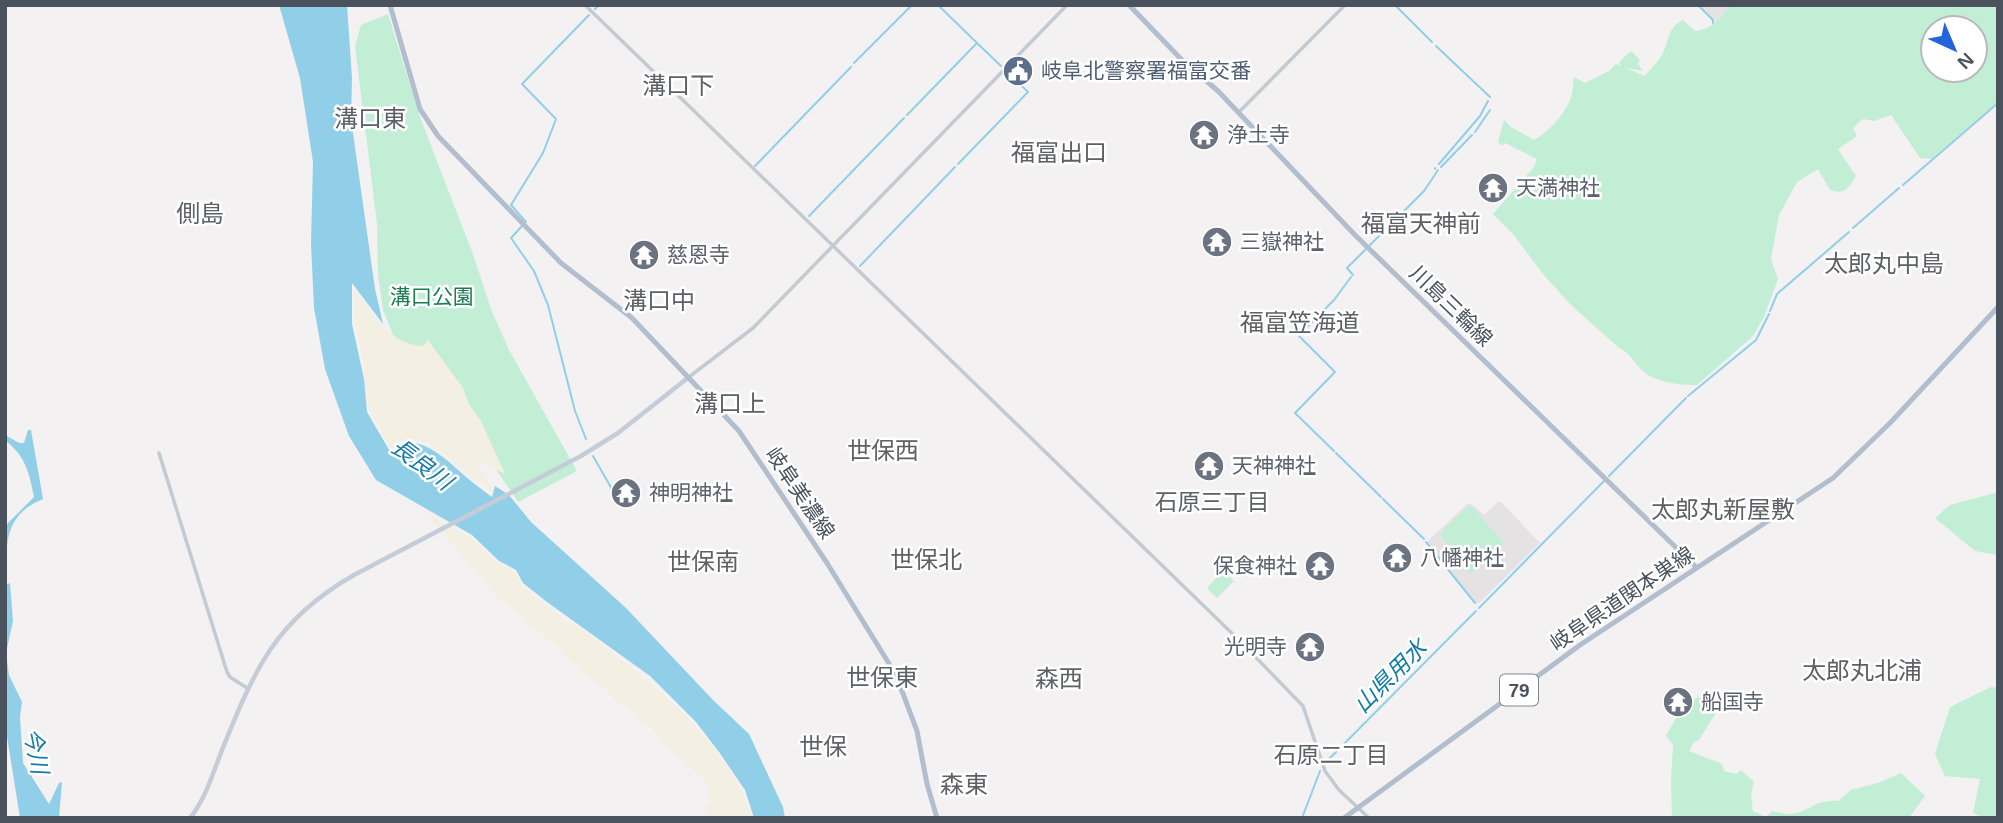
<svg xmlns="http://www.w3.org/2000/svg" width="2003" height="823" font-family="Arial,'Noto Sans JP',sans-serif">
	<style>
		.education { fill: #e4e2e2 }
		.green { fill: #c2eed6; fill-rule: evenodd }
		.sand { fill: #f3efe3 }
		.water { fill: #91cfe9 }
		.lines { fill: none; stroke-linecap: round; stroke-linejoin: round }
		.stream { stroke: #91cfe9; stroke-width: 2 }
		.tertiary { stroke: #c2cad2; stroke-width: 3.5 }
		.secondary { stroke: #c4ccd8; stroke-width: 4.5 }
		.primary { stroke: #b2bece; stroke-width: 5 }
		.labels { text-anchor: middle; stroke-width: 5; stroke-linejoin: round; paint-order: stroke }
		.shield { fill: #fff; stroke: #80868e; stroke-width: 2 }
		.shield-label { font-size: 19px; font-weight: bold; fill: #49525d }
		.service-label { font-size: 21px; fill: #4e5e75; stroke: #fff; text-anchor: start }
		.worship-label { font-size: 21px; fill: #5b616d; stroke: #fff; text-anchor: start }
		.park-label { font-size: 21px; fill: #1c7d54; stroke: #fff }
		.street-label { font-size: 21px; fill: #49525d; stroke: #fff }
		.water-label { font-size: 23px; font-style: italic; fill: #137ca7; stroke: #fff }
		.neighbourhood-label { font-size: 23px; fill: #5d6065; stroke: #fff }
		.quarter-label { font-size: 24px; fill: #5d6065; stroke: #fff }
	</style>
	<rect width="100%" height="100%" fill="#f3f1f1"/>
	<path class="education" d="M1700,5H1731L1716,21Z
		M1498,502H1501L1540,543L1479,603H1476L1427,542L1467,504L1470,503L1484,515Z"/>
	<path class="green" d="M1731,5H1998V102L1931,159L1920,158L1891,115L1874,121L1863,119L1853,128L1857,136L1838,149L1856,176C1848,189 1844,195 1830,190L1818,169L1797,182L1779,215L1771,259L1778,279L1764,317L1753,336L1697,385C1681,385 1656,383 1643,371C1634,363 1630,353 1619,348L1570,304L1543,274L1513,234L1493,214L1534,167L1537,159L1505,143L1502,146L1498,142L1504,120L1511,127L1534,140C1549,132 1563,116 1570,100C1573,94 1573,84 1574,77L1585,83L1609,71L1616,64L1621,66L1619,62L1631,51L1640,60L1638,64L1643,71L1626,68L1645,76C1651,68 1659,61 1663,53C1669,40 1668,27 1683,20L1695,31C1712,30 1720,17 1731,5ZM1933,28H1975V70H1933Z
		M388,14L420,117L474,257L491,309L509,350L577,471L518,502L485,453L400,352L383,310L378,275L377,224L355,46L361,25Z
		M1995,493L1998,495V555L1975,551L1935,518L1950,505Z
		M1470,505L1504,542L1471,573L1445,545L1447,543L1442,538V531Z
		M1223,570L1234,581L1217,598L1207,588Z
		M1991,687L1998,688V818H1985L1973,813L1980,779L1945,776L1935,754L1950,707Z
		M1698,697L1710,703L1717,711L1699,740L1694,742L1689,751L1722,764L1724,771L1736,774L1741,770L1754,782L1751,794L1753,811L1766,817L1772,811C1777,812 1784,814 1789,814C1810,813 1813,799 1838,801L1851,790L1878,783L1901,773L1925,796L1909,818H1672L1671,779L1673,745L1666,736L1681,709Z"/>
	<path class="sand" d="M354,289C372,313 389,344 423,346L428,340L463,388L469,404L481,421L505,474L480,461L477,464L494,490L491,492L428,442L413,440L406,448L393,452L370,411L362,383L365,367L355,323Z
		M425,512L473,540L496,562L515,572L519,583L572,627V622C642,676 722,730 752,818H711L703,808H708L711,797L707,790L708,785L703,779L665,744L652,728L642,724L628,707L621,706L608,692L581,671L579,667L568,659L559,646L528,625L520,615L498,598Z"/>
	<path class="water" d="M279,5H347L352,78L351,119L375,289L383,324L352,283V324L364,379L367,412L392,455L407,451L416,443C437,449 449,462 466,477C474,484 483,490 492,497L495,486L509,495L531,522L626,608L713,700L749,734L783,807L785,818H754L745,790L719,752L696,722L650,676L547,602L523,583L516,570L499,561L472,535L376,480L349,436L325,369L314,308L311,243L313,162L300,78Z
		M28,430H31L43,499C1,516 7,548 6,585L10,583L13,621L6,653L9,675L22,702L20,717L23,763L49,804L59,783L62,782L59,818H20L5,724V526L34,497C29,472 26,457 5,440V435L19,443H24Z"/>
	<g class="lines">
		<path class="stream" d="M1395,5L1432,42
			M1698,5L1713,20V23
			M595,9L599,5
			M977,43L1001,66
			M1436,46L1490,97
			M854,63L912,5
			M907,115L977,43L938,5
			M1475,132L1490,110
			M958,164L1028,92L1007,72
			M1439,164L1480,116L1488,101
			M755,166L851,67
			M1441,167L1472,135
			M1435,169V168
			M1903,185L1998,103
			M809,216L904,118
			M526,222L511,205L543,153L556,119L522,84L589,15
			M522,226L511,238L534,271L548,305L575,411L586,439
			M1853,228L1899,188
			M1370,245L1424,191L1438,170
			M860,266L955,167
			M1353,275L1347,268L1367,248
			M1770,311L1777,294L1849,232
			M1301,333L1334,300L1351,277
			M1299,336L1334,371
			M1688,396L1756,340L1769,314
			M1334,451L1295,413L1335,372
			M1336,453L1381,497
			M593,456L613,491
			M1609,476L1686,398
			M1383,499L1424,539
			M1426,542L1475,603
			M1479,608L1604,481
			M1326,762L1476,611
			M1302,818L1320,771"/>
		<path class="tertiary" d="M585,5L1242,643L1303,706L1325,771L1339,790L1369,818
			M1239,112L1345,5
			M689,377L753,328L1067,5
			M159,453L227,672L230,677L247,688"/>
		<path class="secondary" d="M190,818C206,798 213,773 222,750C255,669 275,620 354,575L581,456L618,433L689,377"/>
		<path class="primary" d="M390,5L420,109L438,136L561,263L632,318L739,431L827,563L896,675L917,731L927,784L937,818
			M1129,5L1182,60L1218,91L1355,235L1696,567
			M1344,818L1580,645L1833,478L1890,423L1998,307"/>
	</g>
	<defs>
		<g id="civic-disc" transform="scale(1.575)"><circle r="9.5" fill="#5c6f8a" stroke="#fff"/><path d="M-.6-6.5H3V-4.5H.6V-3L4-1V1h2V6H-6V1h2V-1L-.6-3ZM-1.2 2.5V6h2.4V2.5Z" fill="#fff"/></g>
		<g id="temple-disc" transform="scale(1.575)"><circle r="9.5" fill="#6b7280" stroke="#fff"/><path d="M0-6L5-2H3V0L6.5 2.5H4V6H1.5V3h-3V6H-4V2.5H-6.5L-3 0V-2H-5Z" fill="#fff"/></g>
	</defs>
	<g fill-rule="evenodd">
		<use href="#civic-disc" x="1018" y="71"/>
		<use href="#temple-disc" x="1204" y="135"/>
		<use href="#temple-disc" x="1493" y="188"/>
		<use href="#temple-disc" x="1217" y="242"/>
		<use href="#temple-disc" x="644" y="255"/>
		<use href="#temple-disc" x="1209" y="466"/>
		<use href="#temple-disc" x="626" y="493"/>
		<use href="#temple-disc" x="1397" y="558"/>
		<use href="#temple-disc" x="1320" y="566"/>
		<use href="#temple-disc" x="1310" y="647"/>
		<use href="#temple-disc" x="1678" y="702"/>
	</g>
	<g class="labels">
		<rect class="shield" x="1500" y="674.5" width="38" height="31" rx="5"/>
		<g class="shield-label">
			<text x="1519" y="697">79</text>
		</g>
		<g class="service-label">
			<text x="1041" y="78">岐阜北警察署福富交番</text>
		</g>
		<g class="worship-label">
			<text x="1227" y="142">浄土寺</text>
			<text x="1516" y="195">天満神社</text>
			<text x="1240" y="249">三嶽神社</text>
			<text x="667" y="262">慈恩寺</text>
			<text x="1232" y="473">天神神社</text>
			<text x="649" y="500">神明神社</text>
			<text x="1420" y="565">八幡神社</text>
			<text x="1297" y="573" text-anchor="end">保食神社</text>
			<text x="1287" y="654" text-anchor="end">光明寺</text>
			<text x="1701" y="709">船国寺</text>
		</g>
		<g class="park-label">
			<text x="432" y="304">溝口公園</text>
		</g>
		<g class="street-label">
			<text transform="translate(1451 306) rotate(44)" y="7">川島三輪線</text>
			<text transform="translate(800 493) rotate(56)" y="7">岐阜美濃線</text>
			<text transform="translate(1622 599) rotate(-34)" y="7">岐阜県道関本巣線</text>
		</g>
		<g class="water-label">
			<text transform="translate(422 464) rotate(37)" y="8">長良川</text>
			<text transform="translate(1390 676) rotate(-45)" y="8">山県用水</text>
			<text transform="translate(36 751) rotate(79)" y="8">今川</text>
		</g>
		<g class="neighbourhood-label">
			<text x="1212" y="510">石原三丁目</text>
			<text x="1331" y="763">石原二丁目</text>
		</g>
		<g class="quarter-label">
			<text x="678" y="94">溝口下</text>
			<text x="370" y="127">溝口東</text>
			<text x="1059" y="161">福富出口</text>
			<text x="200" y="222">側島</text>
			<text x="1421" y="232">福富天神前</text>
			<text x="1884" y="272">太郎丸中島</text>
			<text x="659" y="309">溝口中</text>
			<text x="1300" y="331">福富笠海道</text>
			<text x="730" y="412">溝口上</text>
			<text x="883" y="459">世保西</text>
			<text x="1723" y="518">太郎丸新屋敷</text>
			<text x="926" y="568">世保北</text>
			<text x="703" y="570">世保南</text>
			<text x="1862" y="679">太郎丸北浦</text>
			<text x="882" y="686">世保東</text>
			<text x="1059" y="687">森西</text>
			<text x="823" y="755">世保</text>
			<text x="964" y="793">森東</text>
		</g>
	</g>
	<rect width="2003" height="823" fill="none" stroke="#49525d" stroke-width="14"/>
	<g transform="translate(1954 49) rotate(136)"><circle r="33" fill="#ffffff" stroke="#b6babe" stroke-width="2"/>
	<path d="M0-5L12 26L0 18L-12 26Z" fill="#2264dc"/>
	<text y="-10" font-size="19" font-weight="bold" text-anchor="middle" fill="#49525d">N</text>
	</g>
</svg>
